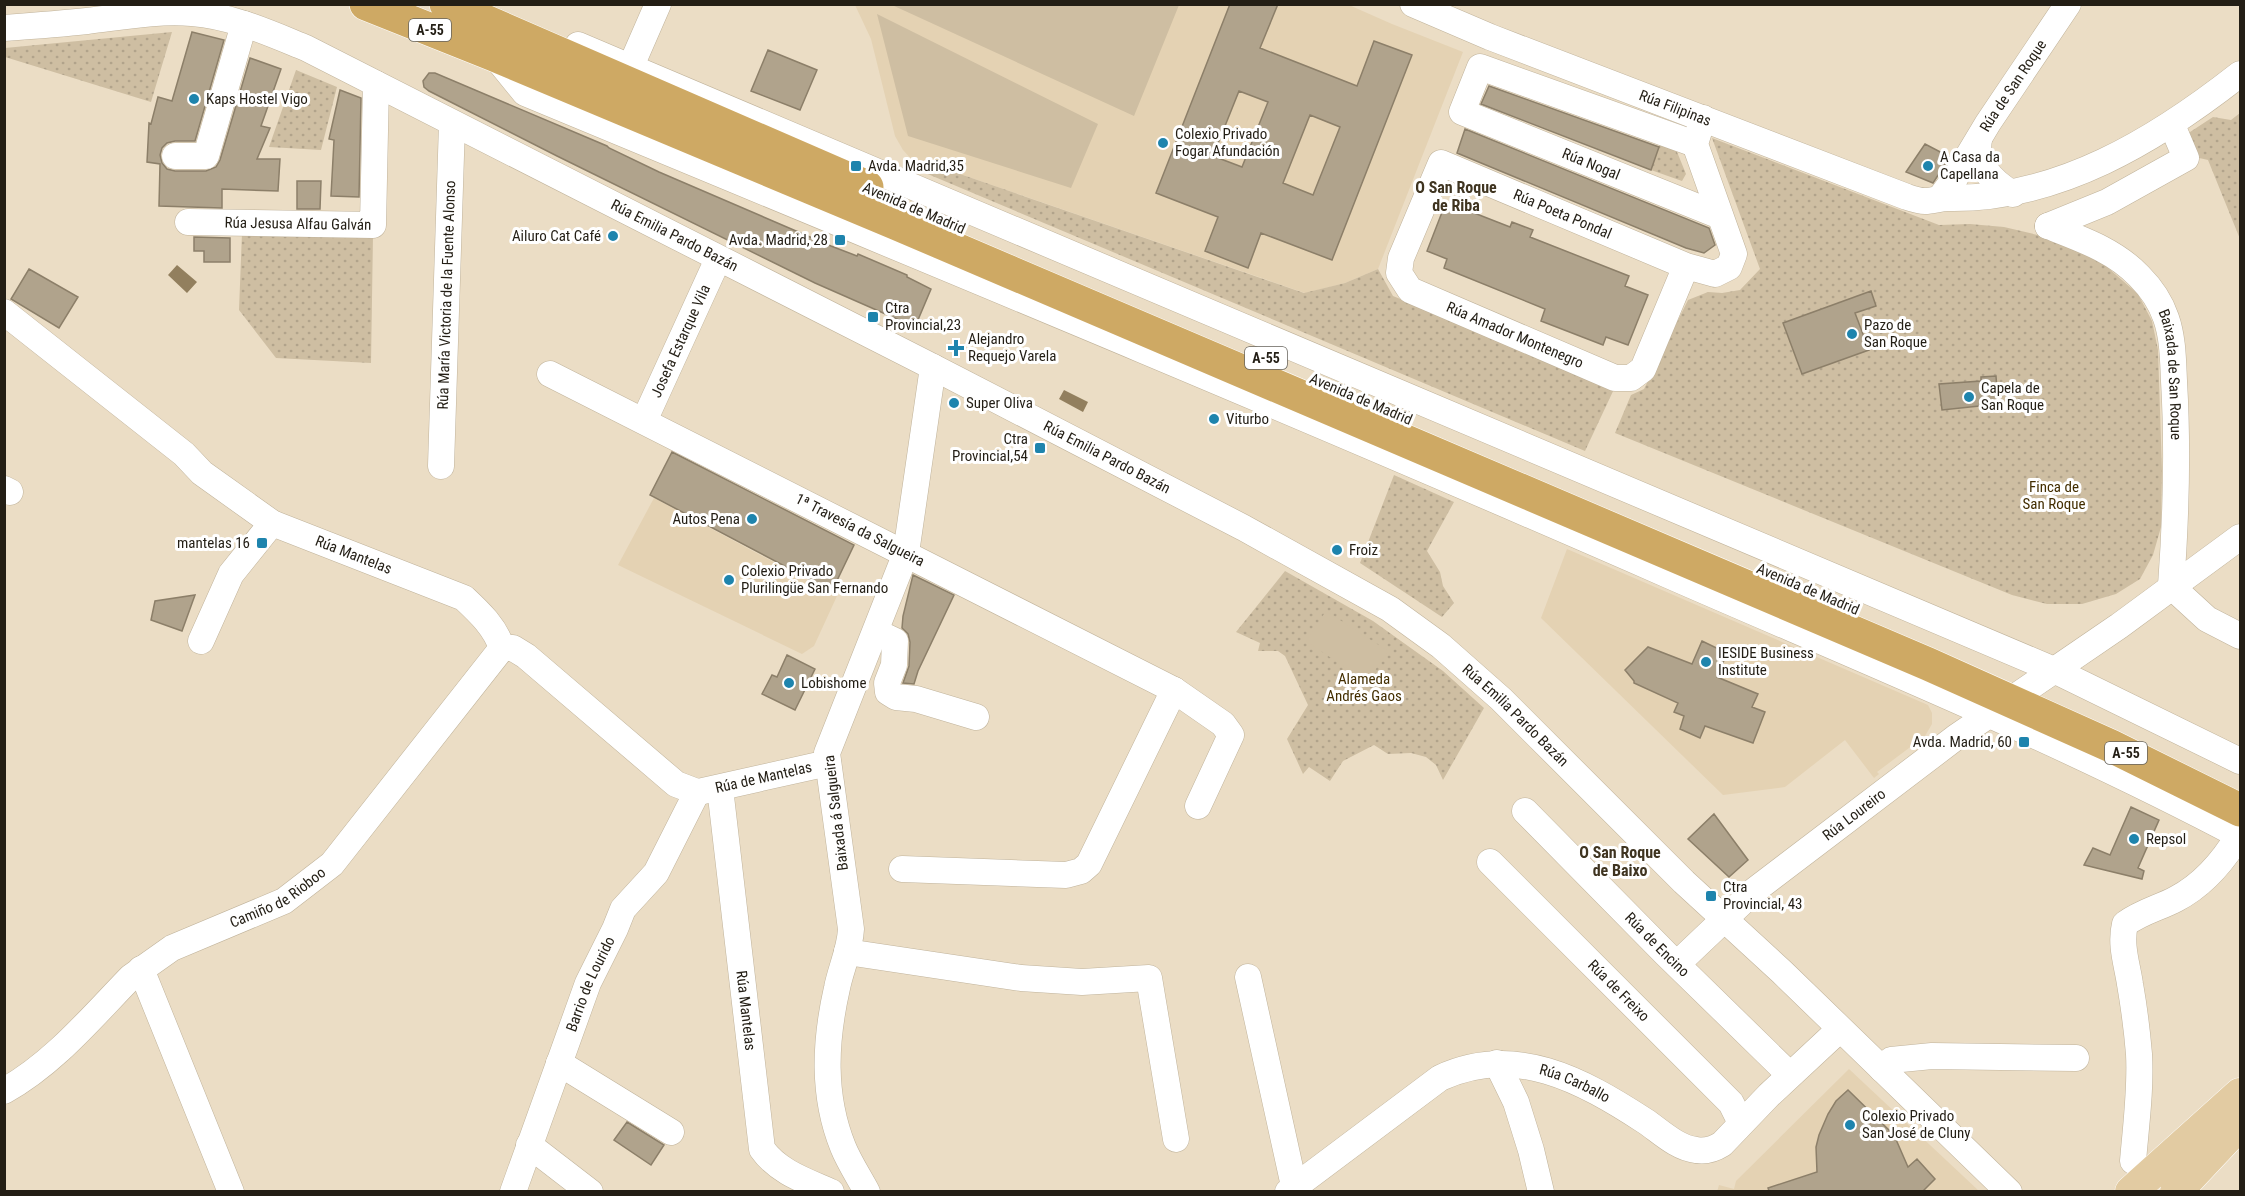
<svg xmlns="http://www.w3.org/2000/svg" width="2245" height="1196" font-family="'Roboto Condensed',sans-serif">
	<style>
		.built { fill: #e4d2b3 }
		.green { fill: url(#green-dots); fill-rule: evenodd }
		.pitch { fill: #cebea2 }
		.water { fill: #927f5e }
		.building { fill: #b0a38c; stroke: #8c7f69; stroke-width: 1.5; fill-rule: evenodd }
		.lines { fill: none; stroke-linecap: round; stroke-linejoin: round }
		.minor-casing { stroke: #c0b39b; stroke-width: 27 }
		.major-casing { stroke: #fff; stroke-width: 33 }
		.highway-casing { stroke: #fff; stroke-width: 34 }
		.minor { stroke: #fff; stroke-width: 26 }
		.major { stroke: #e2cba2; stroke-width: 32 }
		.highway { stroke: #cea964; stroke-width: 33 }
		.poi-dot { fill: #1e84ad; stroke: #fff; stroke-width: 2 }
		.labels { text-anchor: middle; stroke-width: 6; stroke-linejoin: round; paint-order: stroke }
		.shield { fill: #fff; stroke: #65625b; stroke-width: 1.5 }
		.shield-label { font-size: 14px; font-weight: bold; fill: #231e15 }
		.street-label { font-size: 15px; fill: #231e15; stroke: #fff }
		.poi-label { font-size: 15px; fill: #231e15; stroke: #fff; text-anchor: start }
		.park-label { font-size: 15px; fill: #432e01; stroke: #fff }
		.neighbourhood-label { font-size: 16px; font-weight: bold; fill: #3f3420; stroke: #fff }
	</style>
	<defs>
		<pattern id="green-dots" width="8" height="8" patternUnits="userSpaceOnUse" patternTransform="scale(1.5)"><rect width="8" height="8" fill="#cebea2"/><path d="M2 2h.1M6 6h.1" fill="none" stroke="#b1a38b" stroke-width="1.8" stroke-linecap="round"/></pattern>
	</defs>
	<rect width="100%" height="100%" fill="#ebddc5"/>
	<path class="built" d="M855,5H1349L1392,24L1463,52L1378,269L1345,283L1305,293L931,164L923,172L903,150L895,136L871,39Z
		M654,498L837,596L814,646L802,654L618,565Z
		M1567,549L1928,705L1932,713V724L1925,736L1877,772L1879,774L1874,778L1845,740L1785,787L1723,795L1541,618Z
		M1849,1069L1979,1191L1717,1192L1719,1185L1734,1189L1736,1181Z"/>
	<path class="green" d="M172,32L151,102L5,57V48Z
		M296,70L337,87L321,150L269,147Z
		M2240,113V239L2208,160L2195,157L2187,134L2213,117L2231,120Z
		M1662,138L1673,142L1686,174L1682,181L1651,170Z
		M1712,138L1939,225L1970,224L2004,227L2042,236L2092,254L2138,294L2152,321L2158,350L2162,471L2161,527L2153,555L2140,579L2116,594L2082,604H2047L2012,595L1615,433L1631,395L1644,389L1688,300L1708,292L1722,293L1740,290L1760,269ZM1871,292L1876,306L1855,313L1868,350L1802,374L1784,323ZM1996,376L1998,404L1942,410L1940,384L1981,381V377Z
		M931,164L1304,293L1345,283L1378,269L1393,296L1615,387L1585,451L923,172Z
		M242,233L373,235L371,363L276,358L239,310Z
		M1394,475L1454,502L1427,551L1440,572L1443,586L1454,603L1442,617L1360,563Z
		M1285,571L1373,621L1443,671L1484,708L1443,780L1436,765L1426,757L1411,753L1388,754L1374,745L1343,761L1330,781L1309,767L1303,774L1287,739L1308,705L1285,656L1278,651H1258L1260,643L1236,632Z"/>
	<path class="pitch" d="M892,5H1179L1134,116Z
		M877,14L1098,124L1071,188L908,136Z
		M1326,611L1388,651L1367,682L1306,641Z"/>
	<path class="water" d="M177,265L197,282L187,293L168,275Z
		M1064,390L1088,402L1083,412L1059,399Z"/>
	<path class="building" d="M1230,4H1278L1260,48L1357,86L1374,41L1412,55L1332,260L1261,233L1248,268L1205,251L1218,217L1156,193ZM1239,91L1268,102L1242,167L1213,156ZM1310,115L1340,127L1313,195L1283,183Z
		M192,32L224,40L195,141H175L167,143L162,148L160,155L162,163L167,169L175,171H206L216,167L220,160L250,58L281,69L261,126L270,128L257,159H280L278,191L222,189V208L159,206L160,164L147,162L149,123L151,124L158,97L172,101Z
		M768,50L817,70L800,110L751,91Z
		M429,73H435L607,146L609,148L659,172L831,246L857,256L858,254L907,275V277L931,289L915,327L815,283L557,156L429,91L424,87L423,81Z
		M1489,86L1659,147L1651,170L1481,104Z
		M340,90L361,98L359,197L331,196L334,140L329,139Z
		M1465,129L1709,228L1715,245L1704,253L1686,248L1457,153Z
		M1925,144L1950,157L1933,183L1906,172Z
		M297,181H321L320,209H297Z
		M1446,202L1510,227L1512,222L1533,230L1530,237L1629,276L1625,286L1648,295L1628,345L1606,337L1603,345L1541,321L1545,309L1444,268L1447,259L1427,251Z
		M194,237L230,238V262H204V251H194Z
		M29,269L78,297L59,328L11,299Z
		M1871,291L1876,306L1855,313L1869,350L1802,374L1783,323Z
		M1996,376L1998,404L1942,410L1939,384L1981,381V377Z
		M672,452L854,545L832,591L650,495Z
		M913,575L954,595L918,671L914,684L903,683L909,666L910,642L908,634L902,628L903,616Z
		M195,595L182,631L151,620L155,601Z
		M1702,641L1727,653L1717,677L1758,694L1752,707L1765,712L1753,743L1705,726L1700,738L1680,729L1684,716L1674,712L1678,703L1634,683V681L1625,670L1648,647L1692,664Z
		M787,655L815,669L795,710L762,694L772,675L777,677Z
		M2131,807L2159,820L2138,868L2144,871L2142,879L2084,865L2093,848L2110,855Z
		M1714,814L1748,860L1729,877L1688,839Z
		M1848,1090L1894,1135L1908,1167L1917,1159L1935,1179L1923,1191H1769L1768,1188L1817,1172L1816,1147L1819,1135L1828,1114L1836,1101Z
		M627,1122L664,1145L651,1165L614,1140Z"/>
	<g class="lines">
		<g class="minor-casing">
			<g id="minor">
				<path id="s1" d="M1413,4L1490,37L1907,197C1913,199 1920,201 1925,201C1933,201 1940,198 1948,198C2058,200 2156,140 2240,74"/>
				<path id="s2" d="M4,28C32,26 60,24 87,21C122,17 157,10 192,13C232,16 269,33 306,48L933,367L1244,528L1390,609L1441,646L1501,699L1684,882L1782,972L2009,1192"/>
				<path d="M578,45L2054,670L2240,761"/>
				<path d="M494,55L525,93C906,251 1289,409 1668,575C1860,659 2055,738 2240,836"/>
				<path d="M631,66L658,4"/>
				<path d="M1979,139C1974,164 1993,182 2013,194"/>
				<path id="s3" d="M1695,144L1480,67L1462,112L1720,216"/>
				<path d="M175,156H206L244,24"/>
				<path id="s4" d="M1940,198L1955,178L1988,123L2068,4"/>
				<path id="s5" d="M188,222L373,225L376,84"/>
				<path id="s6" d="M2048,226C2081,239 2114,250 2139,276C2150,287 2161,303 2166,318C2173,338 2173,360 2174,381C2178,449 2176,518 2171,586"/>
				<path d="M2048,226L2107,202L2186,158L2172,125"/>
				<path id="s7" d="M1686,266L1643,369L1631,378H1615L1410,290L1399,273L1401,258L1441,163L1686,266L1715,274L1729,267L1734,254L1695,144L1703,118"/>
				<path id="s8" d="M4,312L184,454L202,473L272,523L464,598C480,613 495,627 502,648"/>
				<path d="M550,374L1174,690L1223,724L1231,735L1198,806"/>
				<path id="s9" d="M644,421L718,259"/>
				<path id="s10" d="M441,466L452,124"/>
				<path d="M4,489L10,492"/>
				<path d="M2171,586L2207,619L2240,636"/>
				<path d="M876,632L895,641L894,665L887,683L888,692L896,697L916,699L976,717"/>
				<path d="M201,641L231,574L272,523"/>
				<path d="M502,648H513L526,656L676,784L697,792"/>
				<path id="s11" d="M720,788L762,1149C778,1172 806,1181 831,1192"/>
				<path id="s12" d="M703,791L828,763"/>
				<path id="s13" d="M1525,811L1666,954L1790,1075"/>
				<path id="s14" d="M1490,862L1731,1103L1741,1123"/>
				<path d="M902,869L1066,875L1081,871L1089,864L1174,690"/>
				<path d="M847,952L1021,978L1082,982L1149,978L1176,1139"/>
				<path id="s15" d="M1677,964L1755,890L1955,738L2119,626L2240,537"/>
				<path d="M141,969L231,1192"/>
				<path d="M1248,977L1294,1186"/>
				<path d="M559,1063L671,1132"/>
				<path d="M1497,1063L1516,1102L1531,1150L1541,1192"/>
				<path d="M1882,1069L1891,1060L1932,1056L2076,1058"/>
				<path id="s16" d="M4,1091C54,1063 91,1018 131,977L172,948L284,901L332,864L502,648"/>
				<path d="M529,1145L590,1192"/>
				<path d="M2133,1161C2136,1125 2141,1089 2139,1054C2137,1030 2134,1007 2130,984C2127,964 2120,945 2125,924C2141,912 2159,908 2176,899C2203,885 2224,860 2239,835"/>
				<path id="s17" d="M513,1192L588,983L615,929L623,909L656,873L697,792"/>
				<path d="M867,1192C859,1177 849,1162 843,1147C822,1095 825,1041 837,988C841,968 850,950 851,929L827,753L906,553L933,367"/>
				<path id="s18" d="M1288,1192L1440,1078C1515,1043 1582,1080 1645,1121C1660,1131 1677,1148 1696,1150C1706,1152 1714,1149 1722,1144L1769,1095L1840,1029"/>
			</g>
		</g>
		<g class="major-casing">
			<path id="major" d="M2131,1192L2240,1094
				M2176,1192L2240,1124"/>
		</g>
		<g class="highway-casing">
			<path id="highway" d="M366,4L494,55L895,223L1928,664L2111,746L2240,810
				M446,4L867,187"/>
		</g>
		<use href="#minor" class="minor"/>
		<use href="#major" class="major"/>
		<use href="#highway" class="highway"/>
	</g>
	<g class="poi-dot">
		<circle cx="194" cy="99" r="6"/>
		<circle cx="1163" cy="143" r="6"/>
		<rect x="850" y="160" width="12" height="12" rx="3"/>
		<circle cx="1928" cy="166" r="6"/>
		<circle cx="613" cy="236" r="6"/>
		<rect x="834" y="234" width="12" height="12" rx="3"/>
		<rect x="867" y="311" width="12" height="12" rx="3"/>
		<circle cx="1852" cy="334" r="6"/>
		<path d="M953 339h6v6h6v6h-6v6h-6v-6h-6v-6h6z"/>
		<circle cx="1969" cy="397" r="6"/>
		<circle cx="954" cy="403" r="6"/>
		<circle cx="1214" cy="419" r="6"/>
		<rect x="1034" y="442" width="12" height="12" rx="3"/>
		<circle cx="752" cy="519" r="6"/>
		<rect x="256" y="537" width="12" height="12" rx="3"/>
		<circle cx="1337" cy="550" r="6"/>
		<circle cx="729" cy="580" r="6"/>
		<circle cx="1706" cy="662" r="6"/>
		<circle cx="789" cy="683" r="6"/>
		<rect x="2018" y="736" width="12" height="12" rx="3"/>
		<circle cx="2134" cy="839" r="6"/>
		<rect x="1705" y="890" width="12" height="12" rx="3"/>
		<circle cx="1850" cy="1125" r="6"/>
	</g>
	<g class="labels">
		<g class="shield">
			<rect x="409" y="19" width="42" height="22" rx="4.5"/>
			<rect x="1245" y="347" width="42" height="22" rx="4.5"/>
			<rect x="2105" y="742" width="42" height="22" rx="4.5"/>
		</g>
		<g class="shield-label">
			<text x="430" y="35">A-55</text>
			<text x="1266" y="363">A-55</text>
			<text x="2126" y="758">A-55</text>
		</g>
		<g class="street-label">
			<text dy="5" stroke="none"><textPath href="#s4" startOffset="134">Rúa de San Roque</textPath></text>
			<text dy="5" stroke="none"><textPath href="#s1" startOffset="282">Rúa Filipinas</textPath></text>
			<text dy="5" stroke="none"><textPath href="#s3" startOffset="416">Rúa Nogal</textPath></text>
			<text transform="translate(914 208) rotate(23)" y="5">Avenida de Madrid</text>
			<text dy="5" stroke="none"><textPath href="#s7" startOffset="636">Rúa Poeta Pondal</textPath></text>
			<text dy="5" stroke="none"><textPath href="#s5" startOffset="110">Rúa Jesusa Alfau Galván</textPath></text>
			<text dy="5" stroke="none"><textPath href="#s2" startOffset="722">Rúa Emilia Pardo Bazán</textPath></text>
			<text dy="5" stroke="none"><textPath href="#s10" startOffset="171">Rúa María Victoria de la Fuente Alonso</textPath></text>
			<text transform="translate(1515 335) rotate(23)" y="5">Rúa Amador Montenegro</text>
			<text dy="5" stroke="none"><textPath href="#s9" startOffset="88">Josefa Estarque Vila</textPath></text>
			<text dy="5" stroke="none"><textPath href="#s6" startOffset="212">Baixada de San Roque</textPath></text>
			<text transform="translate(1361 399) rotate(23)" y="5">Avenida de Madrid</text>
			<text dy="5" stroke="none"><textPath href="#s2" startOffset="1208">Rúa Emilia Pardo Bazán</textPath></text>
			<text transform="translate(860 530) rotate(27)" y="5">1ª Travesía da Salgueira</text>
			<text dy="5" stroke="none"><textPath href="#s8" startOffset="429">Rúa Mantelas</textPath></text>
			<text transform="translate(1808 589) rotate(23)" y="5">Avenida de Madrid</text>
			<text dy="5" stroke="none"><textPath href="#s2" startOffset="1694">Rúa Emilia Pardo Bazán</textPath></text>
			<text dy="5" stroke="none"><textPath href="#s12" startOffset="62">Rúa de Mantelas</textPath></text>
			<text transform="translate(836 813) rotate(-97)" y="5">Baixada á Salgueira</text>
			<text dy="5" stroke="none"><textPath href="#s15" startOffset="232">Rúa Loureiro</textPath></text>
			<text dy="5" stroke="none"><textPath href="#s16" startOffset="339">Camiño de Rioboo</textPath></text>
			<text dy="5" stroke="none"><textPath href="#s13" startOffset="188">Rúa de Encino</textPath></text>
			<text dy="5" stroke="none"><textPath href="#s17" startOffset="222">Barrio de Lourido</textPath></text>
			<text dy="5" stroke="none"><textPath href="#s14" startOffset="182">Rúa de Freixo</textPath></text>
			<text dy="5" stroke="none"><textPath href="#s11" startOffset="224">Rúa Mantelas</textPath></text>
			<text dy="5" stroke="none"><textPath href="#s18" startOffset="330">Rúa Carballo</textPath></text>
		</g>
		<g class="poi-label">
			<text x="206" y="104">Kaps Hostel Vigo</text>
			<text x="1175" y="139">Colexio Privado<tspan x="1175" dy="17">Fogar Afundación</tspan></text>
			<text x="1940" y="162">A Casa da<tspan x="1940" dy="17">Capellana</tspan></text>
			<text x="868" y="171">Avda. Madrid,35</text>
			<text x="601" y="241" text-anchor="end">Ailuro Cat Café</text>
			<text x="828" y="245" text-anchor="end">Avda. Madrid, 28</text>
			<text x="885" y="313">Ctra<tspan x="885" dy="17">Provincial,23</tspan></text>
			<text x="1864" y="330">Pazo de<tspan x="1864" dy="17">San Roque</tspan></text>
			<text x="968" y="344">Alejandro<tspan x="968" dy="17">Requejo Varela</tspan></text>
			<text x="1981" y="393">Capela de<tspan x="1981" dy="17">San Roque</tspan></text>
			<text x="966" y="408">Super Oliva</text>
			<text x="1226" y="424">Viturbo</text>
			<text x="1028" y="444" text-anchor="end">Ctra<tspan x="1028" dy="17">Provincial,54</tspan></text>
			<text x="740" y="524" text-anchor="end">Autos Pena</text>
			<text x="250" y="548" text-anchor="end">mantelas 16</text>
			<text x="1349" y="555">Froiz</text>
			<text x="741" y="576">Colexio Privado<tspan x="741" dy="17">Plurilingüe San Fernando</tspan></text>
			<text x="1718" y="658">IESIDE Business<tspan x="1718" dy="17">Institute</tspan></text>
			<text x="801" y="688">Lobishome</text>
			<text x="2012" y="747" text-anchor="end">Avda. Madrid, 60</text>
			<text x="2146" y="844">Repsol</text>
			<text x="1723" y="892">Ctra<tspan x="1723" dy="17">Provincial, 43</tspan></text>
			<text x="1862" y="1121">Colexio Privado<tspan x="1862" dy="17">San José de Cluny</tspan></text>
		</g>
		<g class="park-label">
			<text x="2054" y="492">Finca de<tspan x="2054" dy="17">San Roque</tspan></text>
			<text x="1364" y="684">Alameda<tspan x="1364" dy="17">Andrés Gaos</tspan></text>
		</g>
		<g class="neighbourhood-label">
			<text x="1456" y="193">O San Roque<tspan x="1456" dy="18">de Riba</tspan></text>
			<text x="1620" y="858">O San Roque<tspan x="1620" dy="18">de Baixo</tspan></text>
		</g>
	</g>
	<rect width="2245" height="1196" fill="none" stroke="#231e15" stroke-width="12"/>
</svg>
